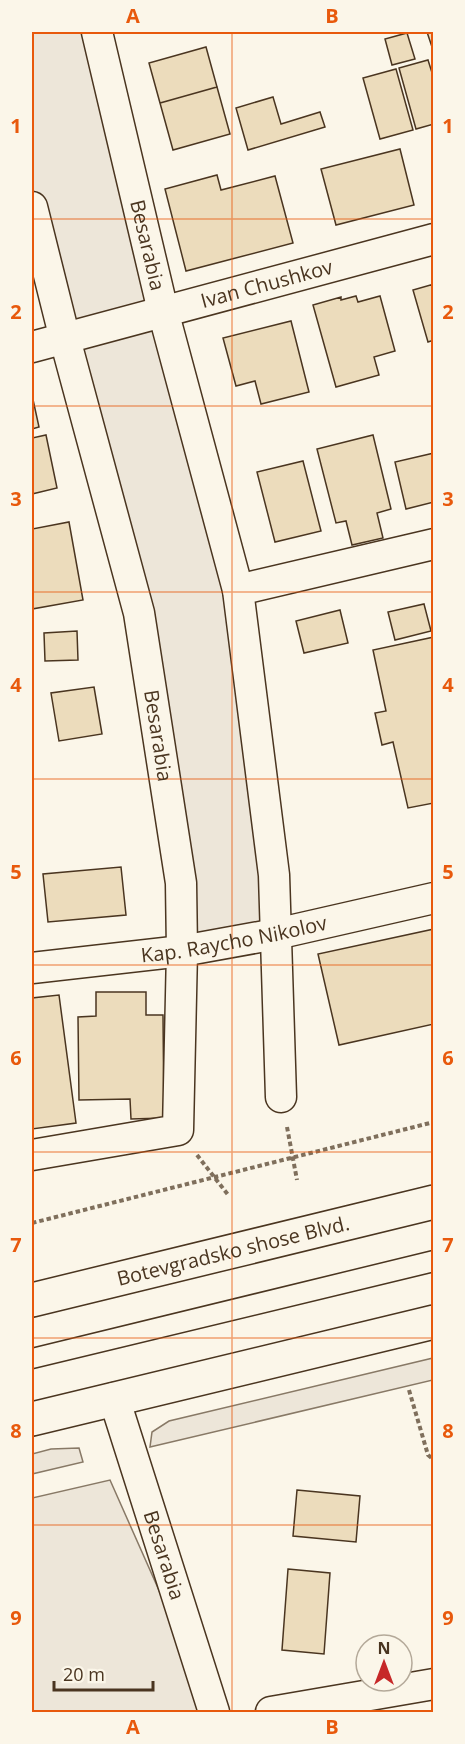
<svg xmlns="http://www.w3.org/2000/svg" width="465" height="1744" font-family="'Open Sans',sans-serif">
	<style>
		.green { fill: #ede6d9; stroke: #887966; stroke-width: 1.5 }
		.building { fill: #ecdcbc; stroke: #4a3520; stroke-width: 1.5 }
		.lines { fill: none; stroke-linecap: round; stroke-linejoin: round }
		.minor-casing { stroke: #4a3520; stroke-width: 33 }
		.primary-casing { stroke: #4a3520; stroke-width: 36 }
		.path { stroke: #7f6f5c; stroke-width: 4; stroke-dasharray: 4.5 3; stroke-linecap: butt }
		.minor { stroke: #fbf6e9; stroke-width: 30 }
		.primary { stroke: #fbf6e9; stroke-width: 33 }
		.tram { stroke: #4a3520; stroke-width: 1.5 }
		.grid { fill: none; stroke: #e8590c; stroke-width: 1.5; stroke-opacity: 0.55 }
		.labels { text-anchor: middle; stroke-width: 4.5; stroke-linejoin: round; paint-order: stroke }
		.street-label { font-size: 20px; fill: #4a3520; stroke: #fbf6e9 }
		.neatline { fill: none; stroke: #e8590c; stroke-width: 2 }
		.grid-label { font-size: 20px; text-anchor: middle; font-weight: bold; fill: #e8590c }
	</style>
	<rect width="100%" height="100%" fill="#fbf6e9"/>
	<path class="green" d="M32,32H97L238,590L276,934L182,951L139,613L32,207Z
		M433,1358V1380L150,1447L152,1432L169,1421Z
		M79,1448L83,1462L32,1474V1454L51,1449Z
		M110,1480L213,1712H32V1498Z"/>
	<path class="building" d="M427,32H434V53Z
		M407,33L415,59L392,65L385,39Z
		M206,47L217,87L160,103L149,63Z
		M428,60L434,79V124L416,129L399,68Z
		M396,69L413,130L380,139L363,78Z
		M217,87L230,134L173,150L160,103Z
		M273,97L281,124L320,112L325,127L248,150L236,108Z
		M400,149L414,205L336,225L321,169Z
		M217,175L221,190L275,176L293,243L186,271L165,189Z
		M434,284V340L428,342L413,290Z
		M356,296L358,302L380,296L395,351L374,357L379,375L336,387L313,305L341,297V300Z
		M291,321L309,392L261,404L255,381L236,386L223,338Z
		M32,395L39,427L32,429Z
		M46,435L57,488L32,494V438Z
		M373,435L391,509L377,513L383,538L352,545L346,521L336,523L317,449Z
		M434,453V502L406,509L395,462Z
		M303,461L321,531L275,542L257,472Z
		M69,522L83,600L32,609V529Z
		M424,604L431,631L395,640L388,612Z
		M340,610L348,643L304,653L296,621Z
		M77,631L78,660L45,661L44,633Z
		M434,637V803L408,808L393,742L382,745L375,713L386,711L373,650Z
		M94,687L102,734L59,741L51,693Z
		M121,867L126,915L48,922L43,874Z
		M434,929V1024L339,1045L318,954Z
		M96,992H146V1015H163L164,1118L131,1119L130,1099L79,1100L78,1017L96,1016Z
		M59,995L76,1123L32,1129V998Z
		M297,1490L360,1496L356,1542L293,1536Z
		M288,1569L330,1573L324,1654L282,1650Z"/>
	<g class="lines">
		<g class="minor-casing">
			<g id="minor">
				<path id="s1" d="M97,32L163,311L238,590L274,875L281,1097"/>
				<path id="s2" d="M32,207L65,339L139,613L181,883L182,951L178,1130L32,1155"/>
				<path id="s3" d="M32,347L434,239"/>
				<path d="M238,590L434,544"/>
				<path id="s4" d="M32,968L182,951L276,934L434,898"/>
				<path id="s5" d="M114,1398L214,1712"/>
				<path d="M271,1712L434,1684"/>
			</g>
		</g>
		<g class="primary-casing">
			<g id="primary">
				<path id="s6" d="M32,1300L434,1202"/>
				<path d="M32,1419L434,1322"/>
			</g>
		</g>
		<path class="path" d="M287,1127L297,1180
			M197,1155L229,1196
			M32,1223L434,1122
			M409,1390L428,1455L434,1460"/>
		<use href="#minor" class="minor"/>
		<use href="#primary" class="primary"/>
		<path class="tram" d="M32,1348L434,1250
			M32,1369L434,1272"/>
	</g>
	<path class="grid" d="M232,32V1712M32,219H434M32,406H434M32,592H434M32,779H434M32,965H434M32,1152H434M32,1338H434M32,1525H434"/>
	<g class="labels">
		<g class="street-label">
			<text dy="7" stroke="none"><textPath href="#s1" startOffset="219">Besarabia</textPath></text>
			<text dy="7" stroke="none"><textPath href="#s3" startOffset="243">Ivan Chushkov</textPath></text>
			<text dy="7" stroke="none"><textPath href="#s2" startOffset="544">Besarabia</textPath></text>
			<text dy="7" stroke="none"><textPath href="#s4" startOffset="204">Kap. Raycho Nikolov</textPath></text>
			<text dy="7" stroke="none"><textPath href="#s6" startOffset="207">Botevgradsko shose Blvd.</textPath></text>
			<text dy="7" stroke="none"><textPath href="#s5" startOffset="165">Besarabia</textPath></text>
		</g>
	</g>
	<rect width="465" height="1744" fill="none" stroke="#fbf6e9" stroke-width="66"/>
	<g transform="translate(384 1663)"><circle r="28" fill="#fbf6e9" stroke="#b4a999" stroke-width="1.5"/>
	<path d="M0-4.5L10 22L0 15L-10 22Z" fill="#c62828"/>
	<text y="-9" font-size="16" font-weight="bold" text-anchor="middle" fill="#4a3520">N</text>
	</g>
	<path d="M54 1681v9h99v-9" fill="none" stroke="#4a3520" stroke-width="3"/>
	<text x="63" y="1681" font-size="18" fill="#4a3520" stroke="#fbf6e9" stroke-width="4.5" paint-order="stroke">20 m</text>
	<rect x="33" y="33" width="399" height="1678" class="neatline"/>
	<g class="grid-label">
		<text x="133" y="23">A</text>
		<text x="332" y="23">B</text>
		<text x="16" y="133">1</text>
		<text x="448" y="133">1</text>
		<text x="16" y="319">2</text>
		<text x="448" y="319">2</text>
		<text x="16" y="506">3</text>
		<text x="448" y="506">3</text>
		<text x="16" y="692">4</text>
		<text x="448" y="692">4</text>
		<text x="16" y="879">5</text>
		<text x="448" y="879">5</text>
		<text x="16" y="1065">6</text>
		<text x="448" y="1065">6</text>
		<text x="16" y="1252">7</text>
		<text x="448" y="1252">7</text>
		<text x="16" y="1438">8</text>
		<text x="448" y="1438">8</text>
		<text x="16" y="1625">9</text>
		<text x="448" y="1625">9</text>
		<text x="133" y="1734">A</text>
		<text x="332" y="1734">B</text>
	</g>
</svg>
